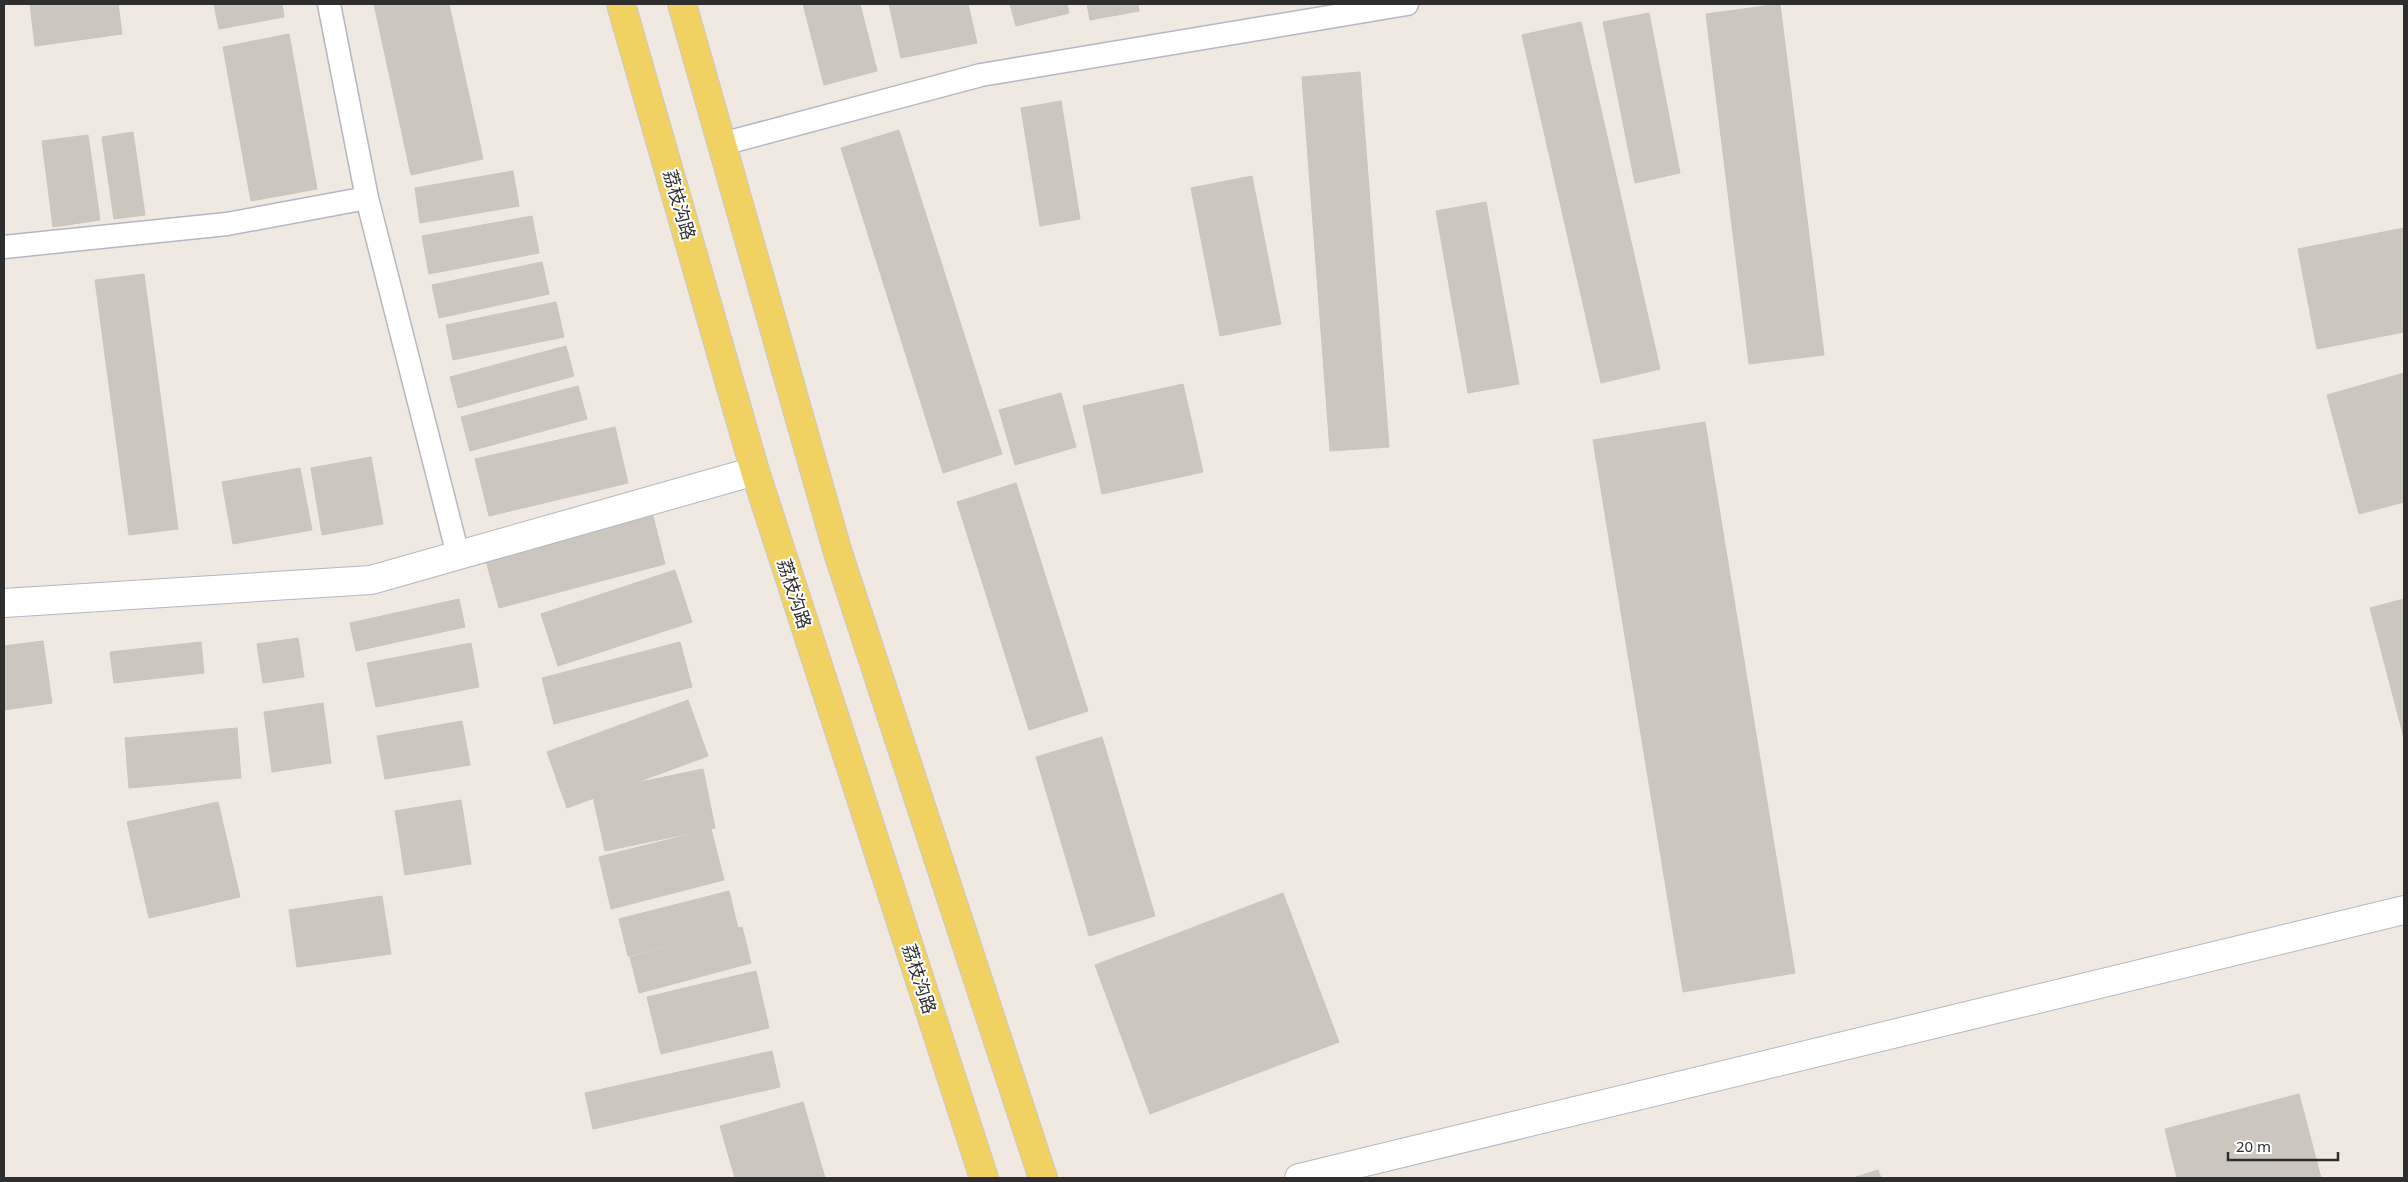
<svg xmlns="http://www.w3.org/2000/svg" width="2408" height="1182" font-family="'Noto Sans','Noto Sans SC',sans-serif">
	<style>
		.building { fill: #cbc7bf; stroke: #cbc5ba }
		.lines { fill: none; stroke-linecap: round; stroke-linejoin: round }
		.lane-casing { stroke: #b4b7c1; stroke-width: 25 }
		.street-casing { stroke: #b4b7c1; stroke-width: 30 }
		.secondary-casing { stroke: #b4b7c1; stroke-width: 30 }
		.primary-casing { stroke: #c9c9c9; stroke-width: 30 }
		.lane { stroke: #fff; stroke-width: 22 }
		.street { stroke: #fff; stroke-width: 28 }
		.secondary { stroke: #fff; stroke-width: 28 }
		.primary { stroke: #f2d163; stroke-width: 28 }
		.labels { text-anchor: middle; stroke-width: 4; stroke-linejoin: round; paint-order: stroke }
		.street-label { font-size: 18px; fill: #2e2e2e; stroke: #fff }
	</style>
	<rect width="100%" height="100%" fill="#efe9e1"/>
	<path class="building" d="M30,4H118L122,34L35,46Z
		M214,4H282L284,17L219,29Z
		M374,4H449L483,159L411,175Z
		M803,4H860L877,71L824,85Z
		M889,4H968L977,43L901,58Z
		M1010,4H1067L1069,13L1016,26Z
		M1087,4H1138L1139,11L1090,20Z
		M1780,4L1824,355L1749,364L1706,14Z
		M1649,13L1680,173L1635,183L1603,22Z
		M1581,22L1660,369L1601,383L1522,35Z
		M289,34L317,189L251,201L223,47Z
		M1360,72L1389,447L1330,451L1302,77Z
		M1061,101L1080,219L1040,226L1021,108Z
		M899,130L1002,454L943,473L841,148Z
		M133,132L145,215L114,219L102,137Z
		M88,135L100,220L53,227L42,141Z
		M513,171L519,206L420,223L415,188Z
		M1252,176L1281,324L1220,336L1191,188Z
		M1486,202L1519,384L1468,393L1436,211Z
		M532,216L539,253L429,274L422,236Z
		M2404,228V332L2317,349L2298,249Z
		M542,262L549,294L439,318L432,285Z
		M144,274L178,529L129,535L95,280Z
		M556,302L564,337L453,360L446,325Z
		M566,346L574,376L458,408L450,377Z
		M2404,373V502L2359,514L2327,395Z
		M1183,384L1203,472L1102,494L1083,406Z
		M578,386L587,419L470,451L461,417Z
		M1061,393L1076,447L1015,465L999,410Z
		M1705,422L1795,973L1683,992L1593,440Z
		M615,427L628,483L489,516L475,459Z
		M371,457L383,524L322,535L311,468Z
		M300,468L312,530L233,544L222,482Z
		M1016,483L1088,711L1029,730L957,502Z
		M653,516L665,564L499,608L486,561Z
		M675,570L692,622L558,666L541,614Z
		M459,599L465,627L356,651L350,623Z
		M2404,599V738L2370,608Z
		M298,638L304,677L263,683L257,644Z
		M43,641L52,703L4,710V646Z
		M201,642L204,673L114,683L110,652Z
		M680,642L692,687L554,724L542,678Z
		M471,643L479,687L376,707L367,663Z
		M688,700L708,756L567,808L547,752Z
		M323,703L331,763L272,772L264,712Z
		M462,721L470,765L385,779L377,736Z
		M237,728L241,778L129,788L125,738Z
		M1102,737L1155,916L1089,936L1036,757Z
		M703,769L715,828L605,851L592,792Z
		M461,800L471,864L405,875L395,811Z
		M218,802L240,897L149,918L127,822Z
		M711,829L724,880L611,909L599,857Z
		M729,891L738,928L628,956L619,919Z
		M1283,893L1339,1042L1150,1114L1095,965Z
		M382,896L391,954L297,967L289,910Z
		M742,927L751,963L639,993L630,957Z
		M756,971L769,1028L661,1054L647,997Z
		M772,1051L780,1087L593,1129L585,1093Z
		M2299,1094L2321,1178H2177L2165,1129Z
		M803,1102L825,1178H735L720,1126Z
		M1878,1170L1881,1178H1853Z"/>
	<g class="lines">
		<g class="lane-casing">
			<path id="lane" d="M329,4L367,198
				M722,144L981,75L1407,4
				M4,247L227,224L367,198L458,555"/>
		</g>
		<g class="street-casing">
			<path id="street" d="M4,603L371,580L755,471"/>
		</g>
		<g class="secondary-casing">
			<path id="secondary" d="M1299,1178L2404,910"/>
		</g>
		<g class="primary-casing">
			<path id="primary" d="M621,4L755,471L984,1178
				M682,4L838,553L1043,1178"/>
		</g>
		<use href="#lane" class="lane"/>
		<use href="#street" class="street"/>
		<use href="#secondary" class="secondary"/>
		<use href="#primary" class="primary"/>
	</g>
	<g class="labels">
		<g class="street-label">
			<text transform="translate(679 205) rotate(74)" y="6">荔枝沟路</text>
			<text transform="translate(794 594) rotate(72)" y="6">荔枝沟路</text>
			<text transform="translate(919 979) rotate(72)" y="6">荔枝沟路</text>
		</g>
	</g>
	<rect width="2408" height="1182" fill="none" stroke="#2e2e2e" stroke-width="10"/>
	<path d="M2228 1152v8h110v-8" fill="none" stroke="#2e2e2e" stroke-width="2.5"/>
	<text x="2236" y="1152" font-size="15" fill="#2e2e2e" stroke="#ffffff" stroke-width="4" paint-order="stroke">20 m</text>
</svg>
